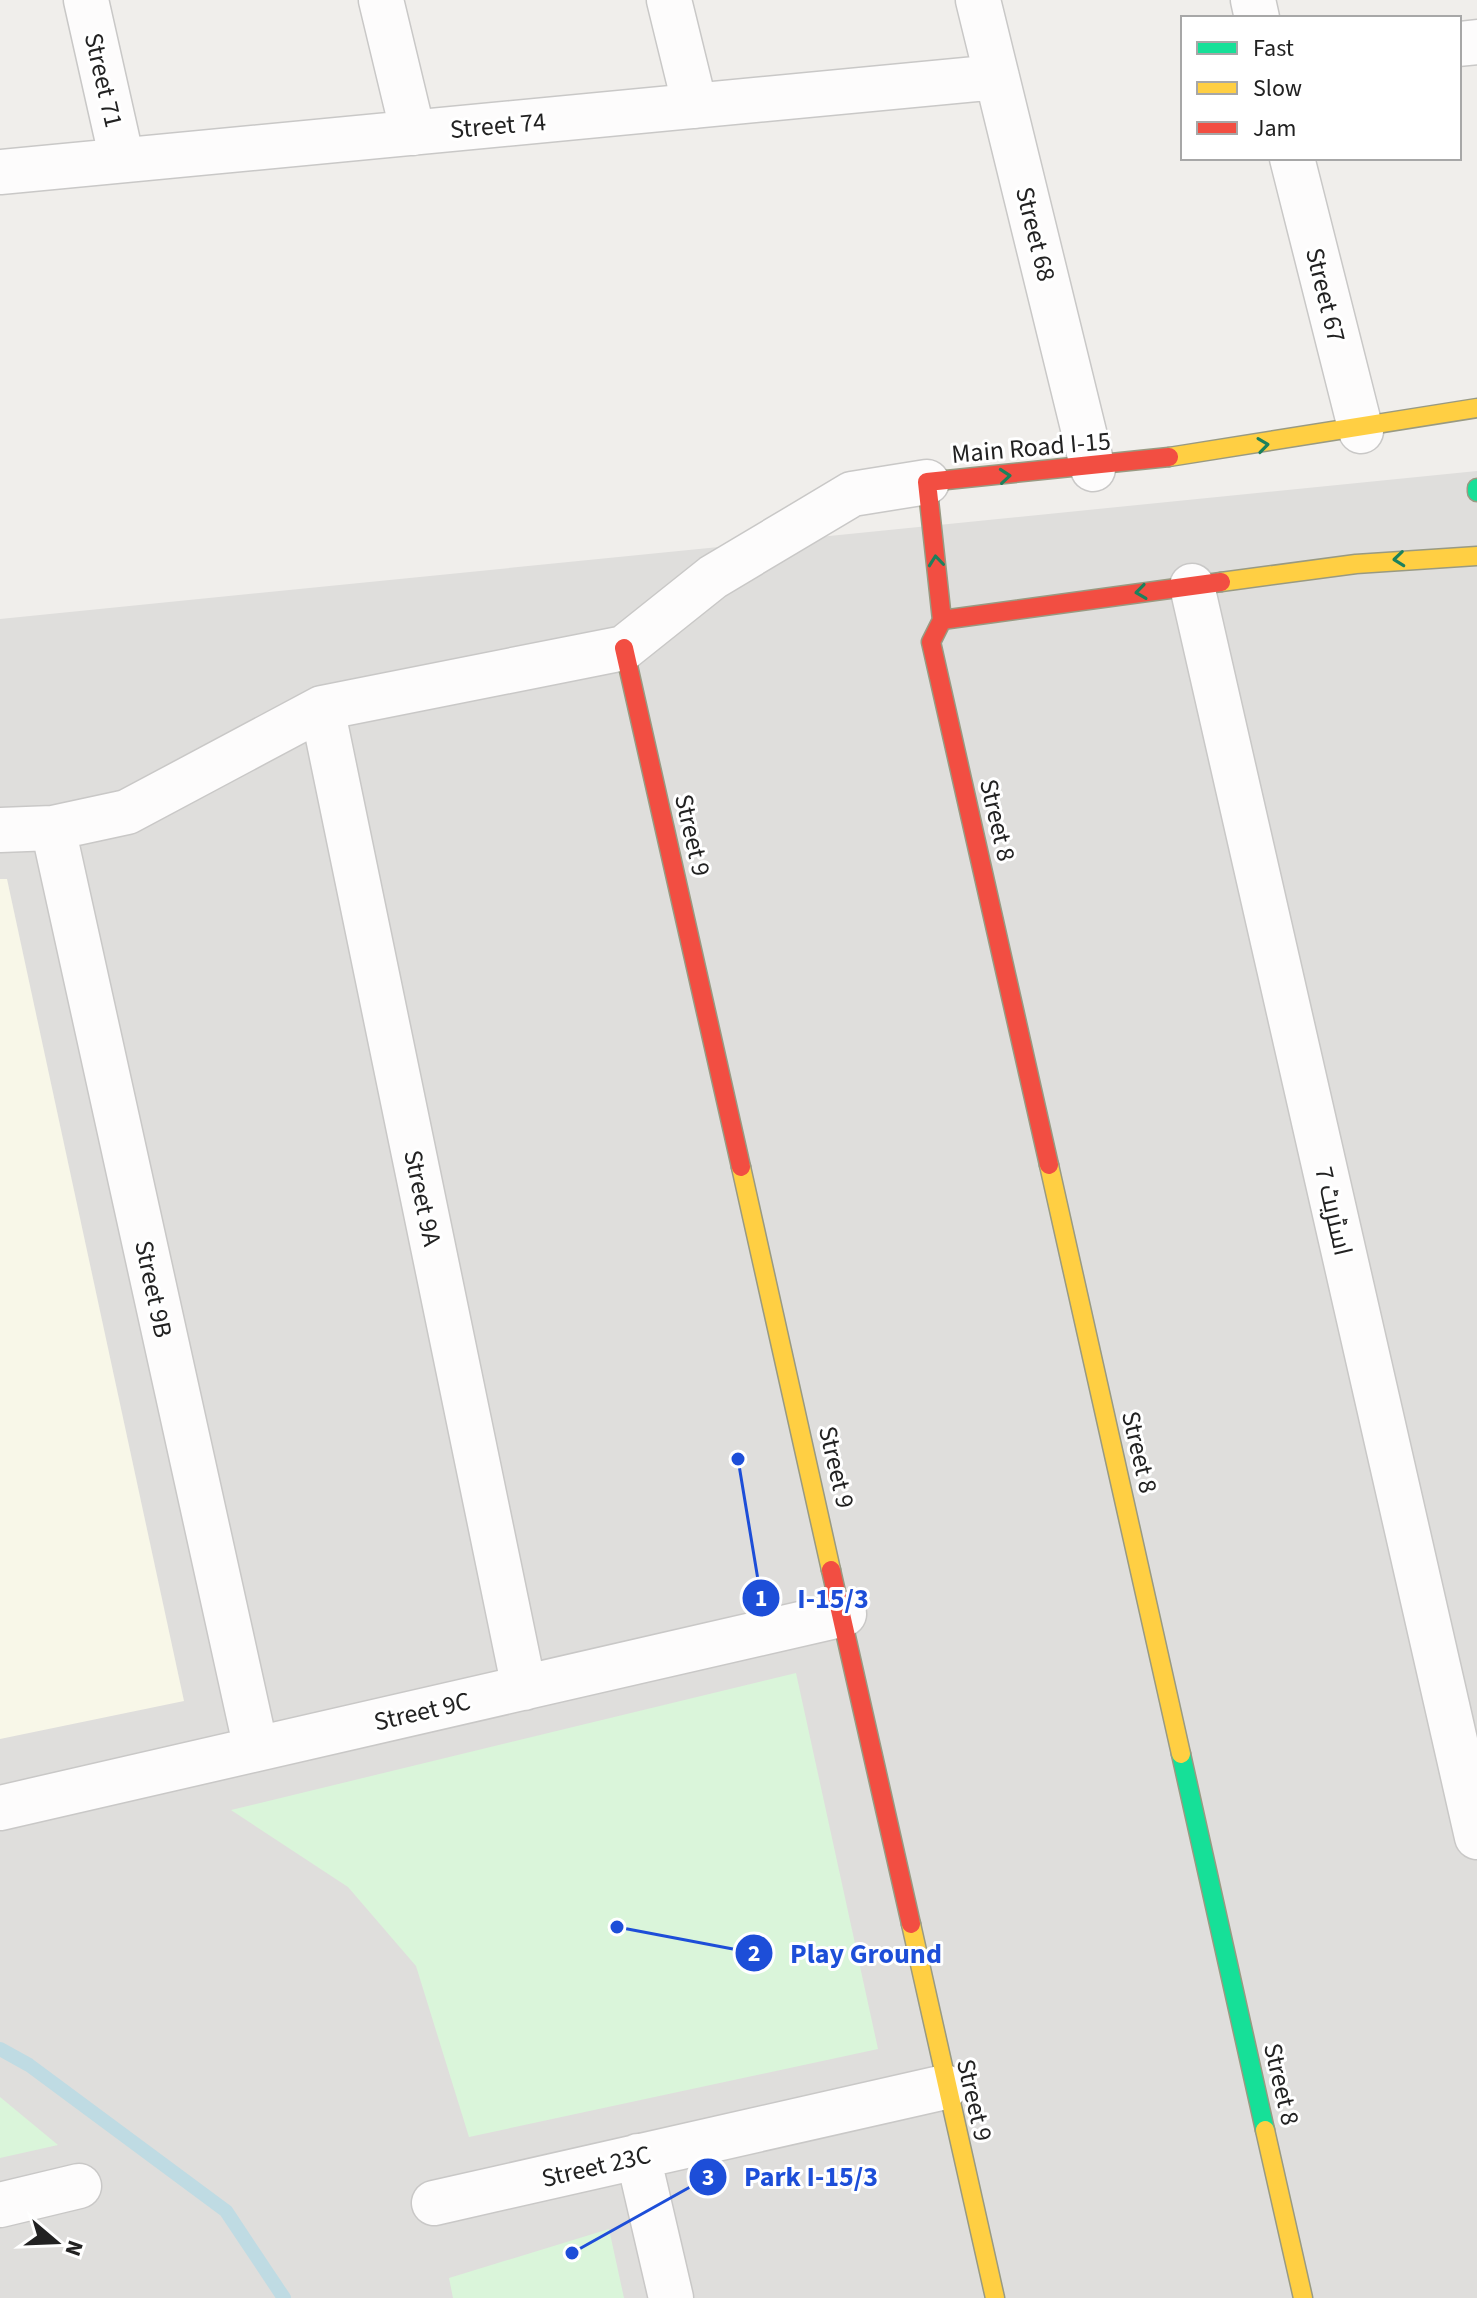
<svg xmlns="http://www.w3.org/2000/svg" width="1477" height="2298" font-family="'Source Sans 3',Cairo,sans-serif">
	<style>
		.residential { fill: #dfdedc }
		.education { fill: #f8f7e8 }
		.park { fill: #daf5da }
		.lines { fill: none; stroke-linecap: round; stroke-linejoin: round }
		.stream { stroke: #bfdbe3; stroke-width: 14 }
		.street-casing { stroke: #c9c8c7; stroke-width: 47 }
		.fast-casing { stroke: #999a82; stroke-width: 21 }
		.slow-casing { stroke: #999a82; stroke-width: 21 }
		.jam-casing { stroke: #999a82; stroke-width: 21 }
		.street { stroke: #fdfcfc; stroke-width: 44 }
		.fast { stroke: #16e098; stroke-width: 18 }
		.slow { stroke: #ffcf43; stroke-width: 18 }
		.jam { stroke: #f24e42; stroke-width: 18 }
		.oneway { stroke: #1c815d }
		.labels { text-anchor: middle; stroke-width: 6; stroke-linejoin: round; paint-order: stroke }
		.street-label { font-size: 26px; fill: #222; stroke: #fff }
		.leader { fill: none; stroke: #1d4ed8; stroke-width: 3 }
		.callout-dot { fill: #1d4ed8; stroke: #fff; stroke-width: 3 }
		.mark-label { font-size: 24px; text-anchor: middle; font-weight: bold; fill: #fff }
		.callout-label { font-size: 28px; text-anchor: middle; font-weight: bold; fill: #1d4ed8; stroke: #fff; stroke-width: 6; stroke-linejoin: round; paint-order: stroke }
	</style>
	<rect width="100%" height="100%" fill="#f0eeeb"/>
	<path class="residential" d="M1477,471V2298H0V619Z"/>
	<path class="education" d="M0,879H7L184,1701L0,1739Z"/>
	<path class="park" d="M796,1673L878,2049L469,2137L416,1966L348,1887L231,1810Z
		M0,2097L58,2145L0,2158Z
		M609,2229L624,2298H453L449,2278Z"/>
	<g class="lines">
		<path class="stream" d="M0,2049L29,2065L226,2211L284,2298"/>
		<g class="street-casing">
			<path id="street" d="M86,0L122,160
				M381,0L413,133
				M669,0L695,106
				M978,0L1093,469
				M1253,0L1257,18
				M1459,44L1477,42
				M1292,158L1361,431
				M0,172L997,77
				M1192,586L1477,1837
				M322,708L524,1688
				M53,828L256,1749
				M0,830L53,828L127,812L322,708L624,648L713,577L852,494L927,482
				M0,1808L844,1614
				M638,2156L671,2298
				M434,2203L945,2087
				M0,2205L79,2186"/>
		</g>
		<g class="fast-casing">
			<path id="fast" d="M1477,488V492
				M1181,1754L1265,2130"/>
		</g>
		<g class="slow-casing">
			<path id="slow" d="M1169,457L1477,408
				M1221,582L1356,564L1477,556
				M1049,1165L1181,1754
				M741,1167L831,1570
				M911,1924L995,2298
				M1265,2130L1303,2298"/>
		</g>
		<g class="jam-casing">
			<path id="jam" d="M1169,457L927,482L942,620L1221,582
				M942,620L931,642L1049,1165
				M624,648L741,1167
				M831,1570L911,1924"/>
		</g>
		<use href="#street" class="street"/>
		<use href="#fast" class="fast"/>
		<use href="#slow" class="slow"/>
		<use href="#jam" class="jam"/>
	</g>
	<defs><path id="oneway-chevron" d="M-2-3.5L2.5 0L-2 3.5" fill="none" stroke-width="1.6" stroke-linecap="round" stroke-linejoin="round" transform="scale(2)"/></defs>
	<g class="oneway">
		<use href="#oneway-chevron" transform="translate(1263 445) rotate(-8)"/>
		<use href="#oneway-chevron" transform="translate(1005 476) rotate(-5)"/>
		<use href="#oneway-chevron" transform="translate(1399 559) rotate(174)"/>
		<use href="#oneway-chevron" transform="translate(936 561) rotate(-96)"/>
		<use href="#oneway-chevron" transform="translate(1141 592) rotate(172)"/>
	</g>
	<g class="labels">
		<g class="street-label">
			<text transform="translate(104 80) rotate(77)" y="9">Street 71</text>
			<text transform="translate(498 125) rotate(-5)" y="9">Street 74</text>
			<text transform="translate(1036 234) rotate(76)" y="9">Street 68</text>
			<text transform="translate(1326 295) rotate(76)" y="9">Street 67</text>
			<text transform="translate(1031 447) rotate(-5)" y="9">Main Road I-15</text>
			<text transform="translate(998 820) rotate(77)" y="9">Street 8</text>
			<text transform="translate(693 835) rotate(77)" y="9">Street 9</text>
			<text transform="translate(423 1198) rotate(78)" y="9">Street 9A</text>
			<text transform="translate(1334 1211) rotate(77)" y="9">اسٹریٹ 7</text>
			<text transform="translate(154 1289) rotate(78)" y="9">Street 9B</text>
			<text transform="translate(1140 1452) rotate(77)" y="9">Street 8</text>
			<text transform="translate(837 1467) rotate(77)" y="9">Street 9</text>
			<text transform="translate(422 1711) rotate(-13)" y="9">Street 9C</text>
			<text transform="translate(1282 2084) rotate(77)" y="9">Street 8</text>
			<text transform="translate(975 2100) rotate(77)" y="9">Street 9</text>
			<text transform="translate(596 2166) rotate(-13)" y="9">Street 23C</text>
		</g>
	</g>
	<path class="leader" d="M738 1459L761 1598M617 1927L754 1953M572 2253L708 2177"/>
	<g class="callout-dot">
		<circle cx="738" cy="1459" r="8"/>
		<circle cx="617" cy="1927" r="8"/>
		<circle cx="572" cy="2253" r="8"/>
		<circle cx="761" cy="1598" r="20"/>
		<circle cx="754" cy="1953" r="20"/>
		<circle cx="708" cy="2177" r="20"/>
	</g>
	<g class="mark-label">
		<text x="761" y="1606">1</text>
		<text x="754" y="1961">2</text>
		<text x="708" y="2185">3</text>
	</g>
	<g class="callout-label">
		<text x="833" y="1608">I-15/3</text>
		<text x="866" y="1963">Play Ground</text>
		<text x="811" y="2186">Park I-15/3</text>
	</g>
	<rect x="1181" y="16" width="280" height="144" fill="#ffffff" stroke="#a7a7a7" stroke-width="2"/>
	<rect x="1197" y="42" width="40" height="12" fill="#16e098" stroke="#a7a7a7" stroke-width="2"/>
	<text x="1253" y="56" font-size="24" fill="#222222">Fast</text>
	<rect x="1197" y="82" width="40" height="12" fill="#ffcf43" stroke="#a7a7a7" stroke-width="2"/>
	<text x="1253" y="96" font-size="24" fill="#222222">Slow</text>
	<rect x="1197" y="122" width="40" height="12" fill="#f24e42" stroke="#a7a7a7" stroke-width="2"/>
	<text x="1253" y="136" font-size="24" fill="#222222">Jam</text>
	<g transform="translate(56 2242) rotate(109)" stroke="#ffffff" stroke-width="6" paint-order="stroke">
	<path d="M0-6L14 30L0 20L-14 30Z" fill="#222222"/>
	<text y="-12" font-size="22" font-weight="bold" text-anchor="middle" fill="#222222">N</text>
	</g>
</svg>
